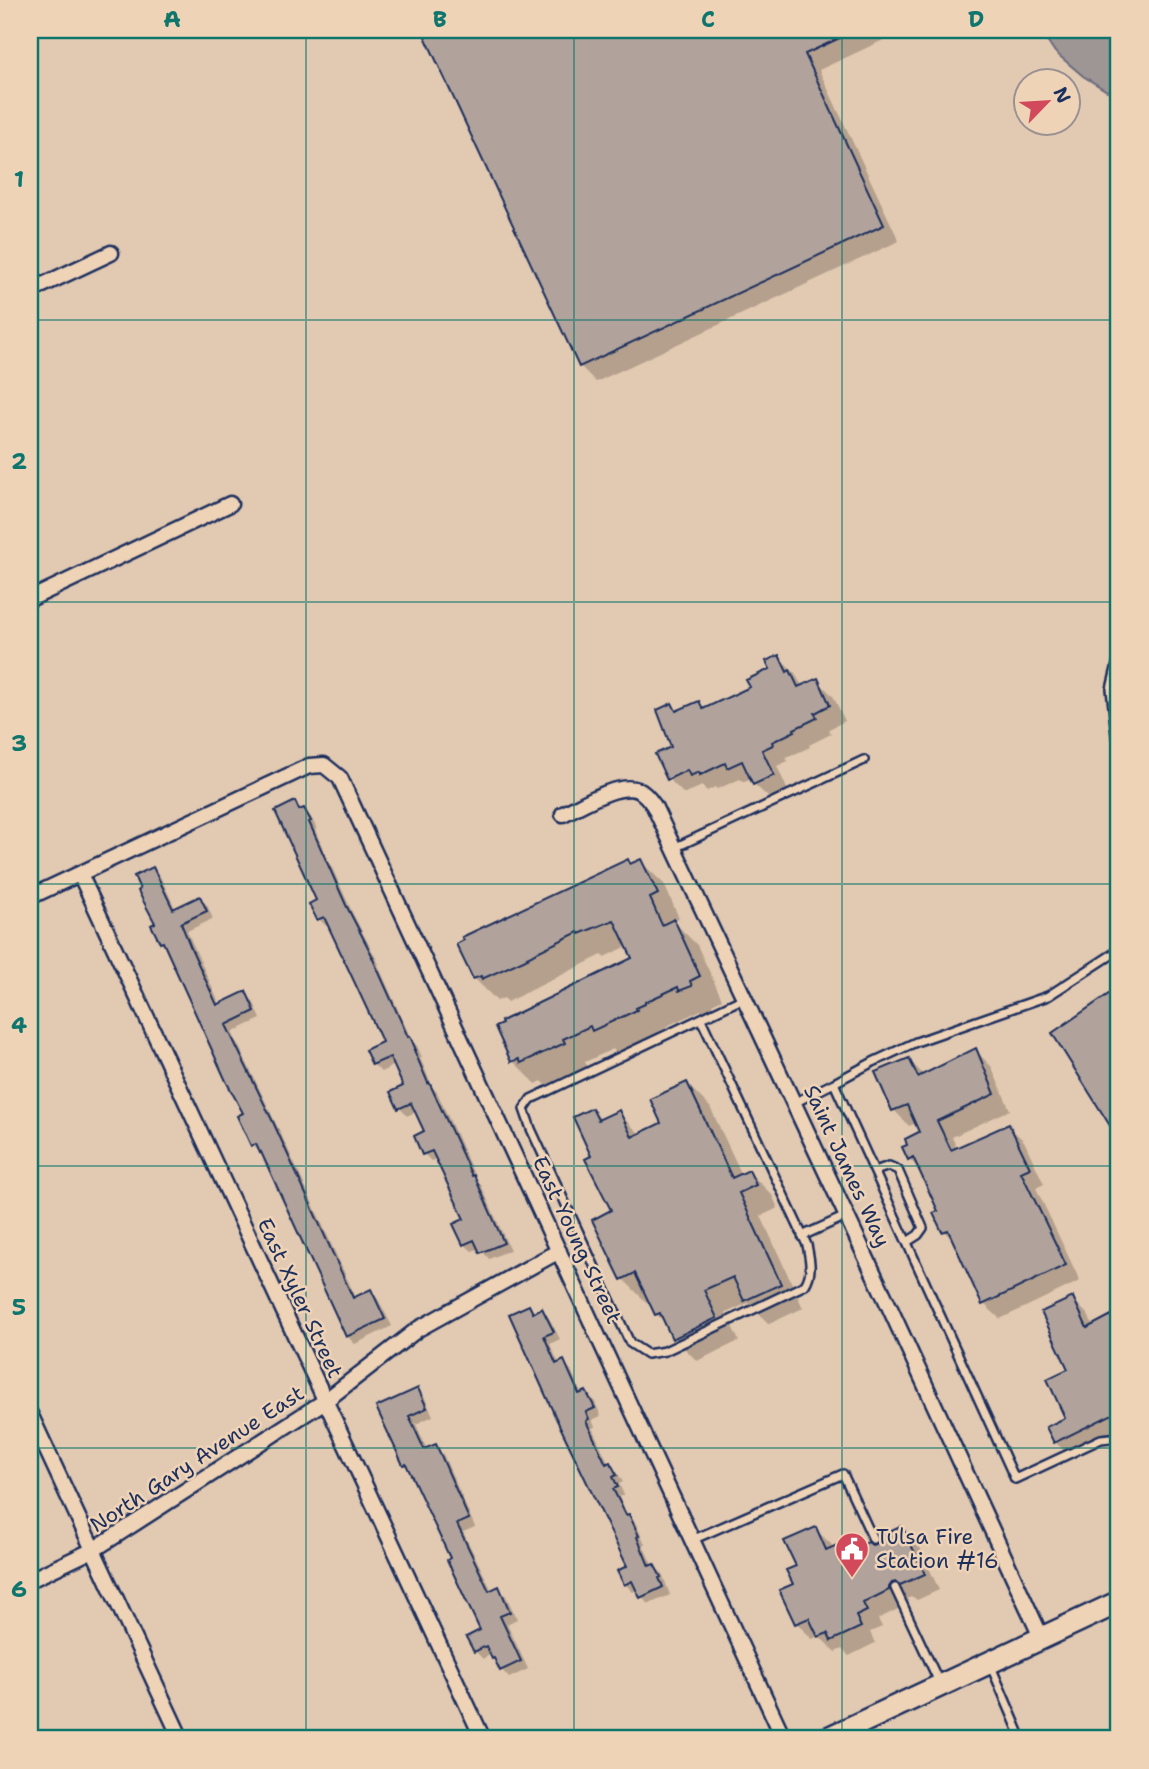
<svg xmlns="http://www.w3.org/2000/svg" width="1149" height="1769" font-family="'Shantell Sans',sans-serif">
	<style>
		.water { fill: #9e9595; stroke: #6a6c7f; stroke-width: 2 }
		.shadow { fill: #0003 }
		.building { fill: #b1a39c; stroke: #1b2f5e; stroke-width: 2 }
		.lines { fill: none; stroke-linecap: round; stroke-linejoin: round }
		.service-casing { stroke: #1b2f5e; stroke-width: 12 }
		.minor-casing { stroke: #1b2f5e; stroke-width: 19 }
		.secondary-casing { stroke: #1b2f5e; stroke-width: 26 }
		.service { stroke: #efd3b6; stroke-width: 7 }
		.minor { stroke: #efd3b6; stroke-width: 14 }
		.secondary { stroke: #efd3b6; stroke-width: 21 }
		.grid { fill: none; stroke: #0f766e; stroke-width: 2; stroke-opacity: 0.55 }
		.labels { text-anchor: middle; stroke-width: 5; stroke-linejoin: round; paint-order: stroke }
		.street-label { font-size: 21px; fill: #1b2f5e; stroke: #efd3b6 }
		.poi-label { font-size: 21px; fill: #1b2f5e; stroke: #efd3b6; text-anchor: start }
		.neatline { fill: none; stroke: #0f766e; stroke-width: 2.5 }
		.grid-label { font-size: 23px; text-anchor: middle; font-weight: bold; fill: #0f766e }
	</style>
	<rect width="100%" height="100%" fill="#e2c9b1"/>
	<filter id="ink" filterUnits="userSpaceOnUse"><feTurbulence type="fractalNoise" baseFrequency=".0143" numOctaves="2"/><feDisplacementMap in="SourceGraphic" scale="14" xChannelSelector="R" yChannelSelector="G"/><feConvolveMatrix kernelMatrix="1 2 1 2 8 2 1 2 1" color-interpolation-filters="sRGB"/></filter>
	<g filter="url(#ink)">
		<path class="water" d="M1040,30H1119V84L1107,91L1083,76L1055,52Z"/>
		<path class="shadow" d="M424,30H905L819,70L899,241L596,382L580,366Z
			M779,657L795,673L799,681L804,687L817,680L833,696L845,721L829,729L831,734L809,745L810,747L786,758L788,761L777,766L788,791L770,799L754,784L752,779L744,782L740,779L717,789L715,787L707,791L702,786L684,794L669,779L673,748L671,705L678,712L698,703L705,710L752,688L772,669Z
			M295,803L311,817L317,829L315,830L353,914L379,964L378,965L412,1041L417,1046L422,1057L420,1058L433,1088L437,1092L477,1181L481,1185L510,1250L489,1259L480,1248L472,1251L464,1244L467,1220L438,1158L431,1161L424,1154L427,1132L417,1111L407,1116L400,1108L392,1092L405,1086L395,1065L381,1072L373,1064L384,1043L330,925L326,926L319,919V901Z
			M640,861L664,884L679,918L673,921L697,945L722,999L712,1004L714,1009L704,1013L701,1010L667,1026V1027L658,1032L659,1034L616,1053L613,1049L585,1062L587,1066L546,1085L542,1081L536,1084L513,1061L634,959L628,946L604,957L602,955L507,1002L504,998L497,1001L474,978L628,862L631,865Z
			M153,869L160,876L176,910L200,898L207,905L213,919L187,931L220,1005L246,993L253,1001L261,1019L232,1032L281,1134L356,1298L371,1291L378,1299L392,1326L355,1344L347,1336L262,1152L260,1153L253,1145L239,1117L245,1114L168,949L161,942L157,924Z
			M1119,989V1135L1054,1034Z
			M975,1050L991,1066L1010,1110L952,1137L957,1149L1008,1126L1024,1141L1044,1184L1036,1188L1080,1281L1000,1319L984,1304L957,1245L944,1231L940,1212L921,1171L909,1159L921,1132L917,1123L909,1126L894,1110L909,1060L924,1075Z
			M687,1084L710,1107L742,1175L749,1172L772,1195L778,1208L761,1216L803,1308L769,1324L748,1303L726,1313L739,1341L697,1361L674,1338L668,1325L656,1314L650,1300L646,1302L623,1279L613,1211L594,1157L592,1110L602,1120L618,1113L641,1135L663,1124Z
			M1119,1295V1434L1071,1457L1055,1442L1068,1419L1073,1299L1088,1315L1094,1327L1118,1314L1111,1299Z
			M528,1307L535,1313L542,1310L549,1318L560,1339L550,1344L559,1364L563,1362L571,1370L582,1395L586,1393L594,1400L601,1416L592,1420L595,1427L592,1428L609,1464L617,1472L623,1482L619,1484L624,1495L619,1497L629,1517L636,1524L645,1544L643,1545L653,1567L654,1566L662,1573L670,1595L649,1604L642,1597L638,1589L633,1592L625,1584L630,1567Z
			M417,1390L425,1398L433,1416L416,1424L427,1450L435,1446L443,1454L475,1527L463,1532L492,1591L498,1588L506,1596L517,1619L507,1624L528,1669L509,1678L502,1670L491,1654L483,1659L475,1651L483,1631L453,1559L410,1470L405,1464L379,1408Z
			M902,1528L918,1543L939,1590L917,1600L913,1597L908,1598L904,1603V1606L878,1619L882,1627L870,1632L875,1643L849,1656L842,1649L835,1652L819,1636L812,1639L797,1623L795,1585L798,1567L815,1529L831,1544L833,1549L836,1547L844,1554L877,1546Z"/>
		<path class="building" d="M422,30H857L805,54L884,225L579,367Z
			M779,655L787,672L790,670L798,687L818,678L830,705L815,713L817,718L794,729L795,731L772,742L773,745L762,750L774,775L753,785L742,761L727,768L725,763L700,775L699,772L690,776L687,770L667,780L655,754L671,747L657,710L672,703L676,711L699,701L703,709L750,687L746,680L770,669L766,661Z
			M295,801L299,810L304,808L311,821L309,822L346,905L373,957H372L408,1037L410,1036L416,1050H414L428,1083L429,1082L472,1176L474,1175L504,1243L480,1253L474,1240L463,1245L453,1224L464,1219L432,1151L422,1155L414,1136L424,1131L411,1103L398,1109L390,1092L403,1086L390,1057L372,1065L365,1050L382,1042L381,1039L324,917L317,920L309,904L316,900L275,811Z
			M628,859L630,864L641,859L658,894L650,898L662,925L674,919L700,976L690,981L692,986L679,991L678,987L645,1002V1004L636,1008L637,1010L592,1031L590,1026L563,1039L565,1043L521,1063L519,1059L511,1062L495,1027L502,1024L501,1021L632,958L614,920L579,934L578,932L527,957L528,958L482,979L481,976L473,979L456,944L464,940L462,937Z
			M153,867L173,909L200,896L207,911L181,923L191,948L217,1005L246,991L255,1011L226,1025L274,1124L353,1298L371,1289L385,1319L346,1337L261,1152L260,1153L256,1144L251,1146L237,1116L243,1113L226,1081L163,942L160,943L151,925L155,923L138,891L140,889L134,876Z
			M1119,987V1140L1052,1033Z
			M976,1048L995,1094L937,1121L951,1150L1009,1124L1030,1168L1021,1172L1066,1265L982,1305L948,1230L942,1232L933,1213L938,1211L913,1157L908,1160L902,1147L907,1145L905,1139L919,1132L907,1105L892,1111L875,1072L909,1058L918,1077Z
			M687,1082L732,1178L749,1170L756,1185L739,1193L781,1284L744,1301L733,1277L704,1290L717,1318L672,1339L660,1313L655,1315L635,1273L621,1280L592,1220L611,1210L585,1159L591,1156L573,1117L592,1108L598,1120L619,1110L632,1137L661,1123L650,1099Z
			M1073,1297L1087,1328L1119,1311V1411L1054,1443L1046,1427L1065,1418L1047,1379L1068,1369L1041,1312Z
			M529,1305L533,1313L542,1308L554,1332L544,1336L556,1364L564,1360L579,1394L586,1391L595,1408L586,1412L589,1419L586,1421L606,1464L610,1462L617,1475L613,1477L618,1487L613,1489L626,1515L629,1514L639,1536L637,1537L649,1566L654,1564L661,1577L659,1578L663,1587L640,1598L632,1581L624,1585L617,1571L627,1566L555,1416L509,1314Z
			M418,1388L427,1408L409,1416L424,1449L436,1444L469,1519L457,1524L489,1591L499,1586L510,1612L500,1616L521,1661L500,1671L494,1658L492,1659L486,1646L474,1652L466,1637L480,1630L447,1560L450,1558L406,1464L403,1465L376,1407Z
			M902,1526L925,1574L900,1585L896,1582L892,1583L889,1587V1590L863,1603L867,1611L856,1616L861,1627L831,1641L828,1633L818,1637L809,1618L795,1624L779,1590L793,1584L786,1570L796,1566L784,1541L816,1527L826,1550L837,1545L841,1554L868,1542L872,1545L876,1544L879,1540V1537Z"/>
		<g class="lines">
			<g class="service-casing">
				<path id="service" d="M1119,656L1111,689L1116,735L1119,739
					M674,848L864,760
					M701,1019L807,1245C810,1260 813,1272 805,1285L665,1351L647,1354L630,1343L531,1129L524,1109L531,1099L744,998
					M834,1083L1015,1479L1101,1439L1119,1437
					M794,1103L834,1083L873,1062L916,1042L1048,996L1119,950
					M875,1171L889,1166L898,1170L923,1228L918,1235L907,1242
					M802,1236L846,1216
					M692,1540L843,1474L873,1539
					M895,1588L939,1682
					M990,1664L1022,1739"/>
			</g>
			<g class="minor-casing">
				<path id="minor" d="M30,291L111,253
					M30,599L230,504
					M563,814C582,805 618,782 638,790C645,793 650,800 654,806L888,1304L1042,1639
					M80,874L483,1739
					M30,897L309,766L324,765L340,778L784,1739
					M30,1414L181,1739
					M30,1580L93,1550L325,1401L418,1329L559,1251"/>
			</g>
			<g class="secondary-casing">
				<path id="secondary" d="M826,1739L1119,1602"/>
			</g>
			<use href="#service" class="service"/>
			<use href="#minor" class="minor"/>
			<use href="#secondary" class="secondary"/>
		</g>
	</g>
	<path class="grid" d="M306,30V1739M574,30V1739M842,30V1739M30,320H1119M30,602H1119M30,884H1119M30,1166H1119M30,1448H1119"/>
	<defs>
		<g id="civic-pin" transform="scale(1.75)"><path d="M0 17L-7.5 6A9.5 9.5 0 1 1 7.5 6Z" fill="#d1495b" stroke="#efd3b6"/><path d="M-.6-6.5H3V-4.5H.6V-3L4-1V1h2V6H-6V1h2V-1L-.6-3ZM-1.2 2.5V6h2.4V2.5Z" fill="#fff"/></g>
	</defs>
	<g fill-rule="evenodd">
		<use href="#civic-pin" x="852" y="1549"/>
	</g>
	<g class="labels">
		<g class="street-label">
			<text transform="translate(847 1166) rotate(65)" y="7">Saint James Way</text>
			<text transform="translate(577 1240) rotate(65)" y="7">East Young Street</text>
			<text transform="translate(300 1298) rotate(65)" y="7">East Xyler Street</text>
			<text transform="translate(197 1459) rotate(-33)" y="7">North Gary Avenue East</text>
		</g>
		<g class="poi-label">
			<text x="876" y="1544">Tulsa Fire<tspan x="876" dy="24">Station #16</tspan></text>
		</g>
	</g>
	<rect width="1149" height="1769" fill="none" stroke="#efd3b6" stroke-width="77"/>
	<g transform="translate(1047 102) rotate(65)"><circle r="33" fill="#efd3b6" stroke="#9a9193" stroke-width="2"/>
	<path d="M0-5L12 26L0 18L-12 26Z" fill="#d1495b"/>
	<text y="-10" font-size="19" font-weight="bold" text-anchor="middle" fill="#1b2f5e">N</text>
	</g>
	<rect x="38" y="38" width="1072" height="1692" class="neatline"/>
	<g class="grid-label">
		<text x="172" y="27">A</text>
		<text x="440" y="27">B</text>
		<text x="708" y="27">C</text>
		<text x="976" y="27">D</text>
		<text x="19" y="187">1</text>
		<text x="19" y="469">2</text>
		<text x="19" y="751">3</text>
		<text x="19" y="1033">4</text>
		<text x="19" y="1315">5</text>
		<text x="19" y="1597">6</text>
	</g>
</svg>
